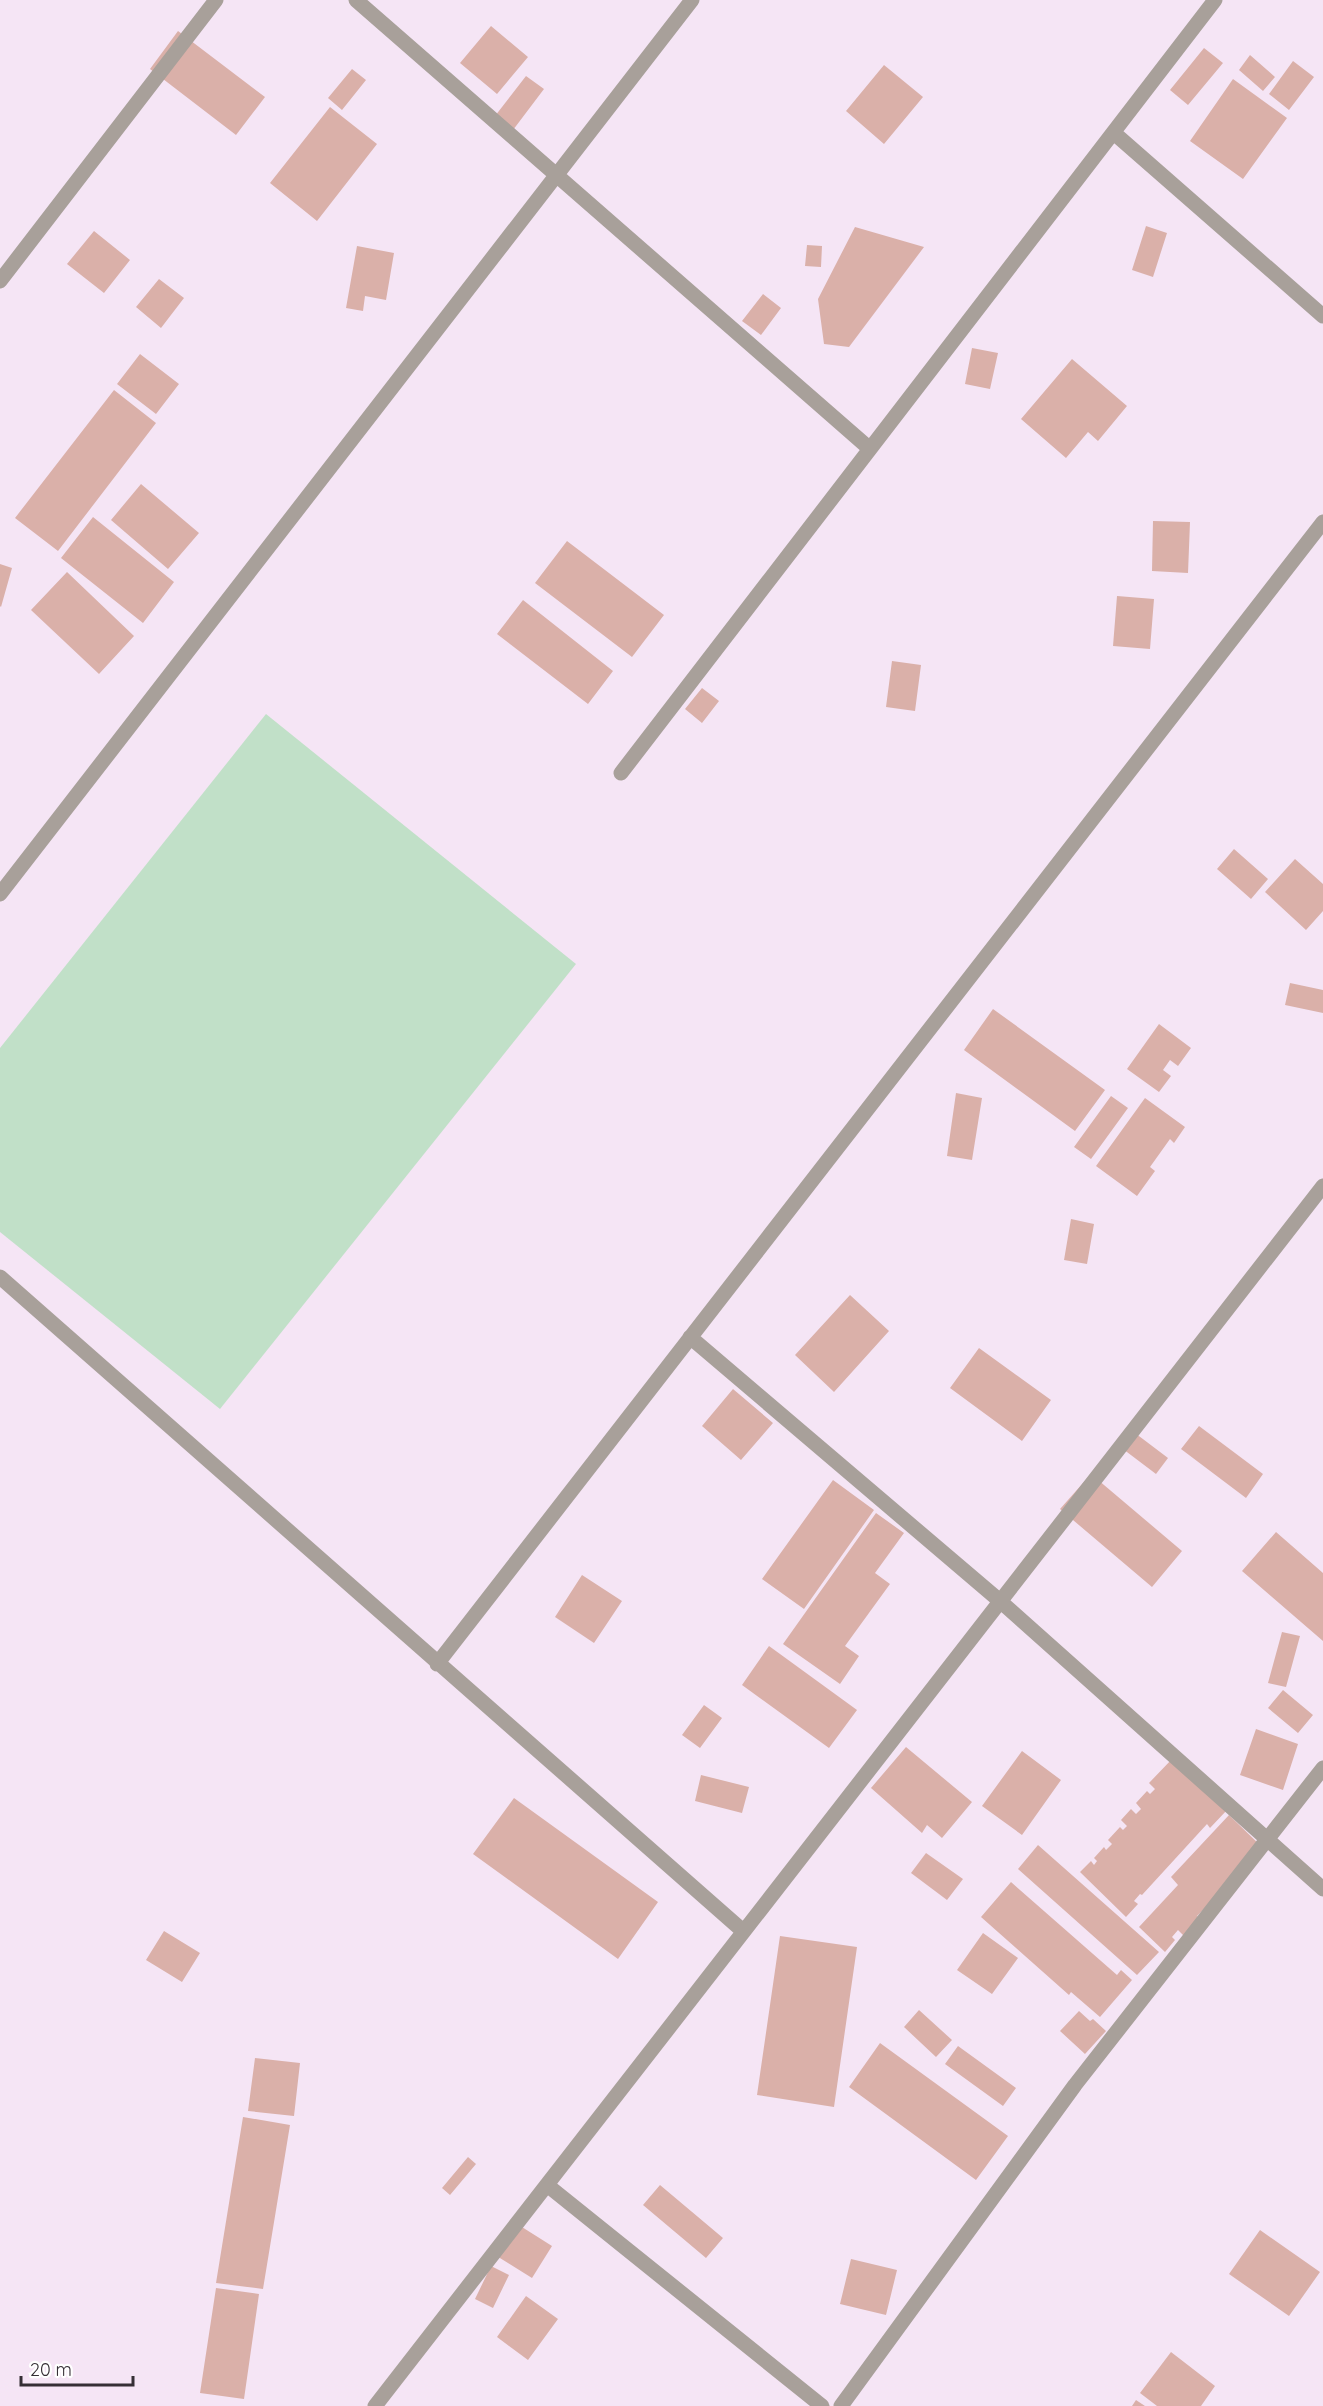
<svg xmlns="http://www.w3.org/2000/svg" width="1323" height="2406" font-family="Quicksand,sans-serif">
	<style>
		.green { fill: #c1e0c8 }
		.building { fill: #dab0a9 }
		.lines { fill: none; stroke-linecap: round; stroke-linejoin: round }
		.minor { stroke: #a8a09a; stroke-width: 15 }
	</style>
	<rect width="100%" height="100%" fill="#f5e5f5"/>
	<path class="green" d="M266,714L576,964L220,1409L0,1232V1048Z"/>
	<path class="building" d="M491,26L528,57L497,94L460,63Z
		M178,31L265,97L236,135L150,69Z
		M1204,48L1223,63L1188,105L1170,90Z
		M1250,55L1275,77L1263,91L1239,70Z
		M1293,61L1314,77L1289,110L1269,94Z
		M884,65L923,97L884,144L846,111Z
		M352,69L366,80L342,110L328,98Z
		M526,76L544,89L513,130L495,116Z
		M1233,79L1287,118L1243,179L1190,141Z
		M330,107L377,144L317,221L270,183Z
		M1146,226L1167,233L1153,277L1132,270Z
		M855,227L924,247L849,347L824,344L818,299Z
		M94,231L130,260L104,293L67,264Z
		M807,245L822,246L821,267L805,266Z
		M357,246L394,253L386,300L365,296L363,311L346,308Z
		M159,279L184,298L161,328L136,307Z
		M763,294L781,308L761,335L742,321Z
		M972,348L998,353L990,389L965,384Z
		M140,354L179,384L156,414L117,384Z
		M1072,359L1127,406L1098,441L1088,432L1066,458L1021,419Z
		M114,390L156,423L58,551L15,518Z
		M141,484L199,533L168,569L111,520Z
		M93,517L174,582L143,623L61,558Z
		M1153,521L1190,522L1188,573L1152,571Z
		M567,541L664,615L632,657L535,583Z
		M0,564L12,568L1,607L0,606Z
		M67,572L134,636L99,674L31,610Z
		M1117,596L1154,599L1150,649L1113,646Z
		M523,600L613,671L588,704L497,634Z
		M892,661L921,665L915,711L886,707Z
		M702,688L719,701L702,723L685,709Z
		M1234,849L1268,879L1251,899L1217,869Z
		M1295,859L1323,884V911L1306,930L1265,892Z
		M1290,983L1323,990V1013L1285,1005Z
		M993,1009L1105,1090L1075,1131L964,1050Z
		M1159,1024L1191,1048L1178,1066L1170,1060L1163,1070L1171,1076L1159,1092L1127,1069Z
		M956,1093L982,1098L972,1160L947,1156Z
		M1111,1096L1128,1108L1091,1159L1074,1147Z
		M1145,1098L1185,1127L1174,1143L1170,1139L1150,1167L1155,1171L1137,1196L1096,1166Z
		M1071,1219L1094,1224L1087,1264L1064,1260Z
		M850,1295L889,1331L834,1392L795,1355Z
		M979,1348L1051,1400L1022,1441L950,1388Z
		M733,1389L773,1423L741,1460L702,1426Z
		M1199,1426L1263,1474L1246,1498L1181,1449Z
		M1131,1430L1168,1458L1156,1474L1119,1446Z
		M1091,1474L1182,1551L1152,1587L1060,1509Z
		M833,1480L874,1510L804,1609L762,1579Z
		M876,1513L904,1533L875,1573L890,1584L845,1646L859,1656L840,1684L783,1644Z
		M1276,1532L1323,1573V1641L1242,1571Z
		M582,1575L622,1601L594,1643L555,1617Z
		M1282,1632L1300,1636L1286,1687L1268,1683Z
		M769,1646L857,1710L829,1748L742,1685Z
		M1283,1690L1313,1715L1298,1733L1268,1708Z
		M704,1705L722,1718L700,1748L682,1735Z
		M1256,1729L1298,1744L1283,1790L1240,1775Z
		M906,1747L972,1802L942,1838L927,1825L922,1833L871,1788Z
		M1022,1751L1061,1780L1022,1835L982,1806Z
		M1173,1758L1227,1810L1210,1828L1207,1824L1142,1895L1140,1894L1134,1901L1138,1904L1126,1917L1080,1872L1091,1861L1094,1865L1097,1861L1094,1858L1104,1847L1106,1850L1112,1844L1108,1840L1120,1827L1123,1830L1127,1826L1121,1820L1131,1809L1136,1814L1141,1809L1136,1803L1147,1791L1150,1794L1155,1789L1149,1783Z
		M701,1775L749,1787L742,1813L695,1801Z
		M514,1798L658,1902L618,1959L473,1854Z
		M1229,1815L1264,1849L1197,1916L1202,1920L1186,1938L1178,1930L1172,1937L1175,1940L1165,1952L1139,1927L1178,1885L1171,1877Z
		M1038,1845L1159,1952L1137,1975L1018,1869Z
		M926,1853L963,1879L947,1900L911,1873Z
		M1011,1882L1117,1975L1121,1970L1132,1980L1100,2017L1071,1992L1069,1995L981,1917Z
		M164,1931L200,1953L182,1982L146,1960Z
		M983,1933L1018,1958L992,1994L957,1970Z
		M780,1936L857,1947L834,2107L757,2095Z
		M919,2010L952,2040L936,2057L904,2027Z
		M1079,2011L1090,2021L1093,2019L1106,2031L1085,2054L1060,2031Z
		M880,2043L1008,2136L976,2180L849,2087Z
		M958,2046L1016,2088L1003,2106L945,2064Z
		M255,2058L300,2063L294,2116L248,2111Z
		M243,2117L290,2125L263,2289L216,2283Z
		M468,2157L476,2164L450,2195L442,2188Z
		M660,2185L723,2238L706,2258L643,2205Z
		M514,2222L552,2246L532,2278L495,2255Z
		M1260,2230L1320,2272L1289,2316L1229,2274Z
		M851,2259L897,2270L886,2315L840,2304Z
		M491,2266L509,2275L493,2308L475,2299Z
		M216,2288L259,2294L244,2399L200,2393Z
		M526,2296L558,2319L528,2360L497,2337Z
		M1171,2352L1215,2386L1201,2406H1157L1140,2393Z
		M1136,2400L1145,2406H1132Z"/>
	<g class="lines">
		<path class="minor" d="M356,0L870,449
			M1114,133L1323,316
			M0,281L216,0
			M621,773L1215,0
			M0,894L692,0
			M0,1277L743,1931
			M690,1337L1000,1601L1323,1889
			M437,1664L1323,522
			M547,2185L822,2406
			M375,2406L1323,1186
			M841,2406L1075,2085L1323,1768"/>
	</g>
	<path d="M21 2376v9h112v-9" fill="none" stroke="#352f35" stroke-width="3"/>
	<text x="30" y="2376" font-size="18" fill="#352f35" stroke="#ffffff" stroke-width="4.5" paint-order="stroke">20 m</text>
</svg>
